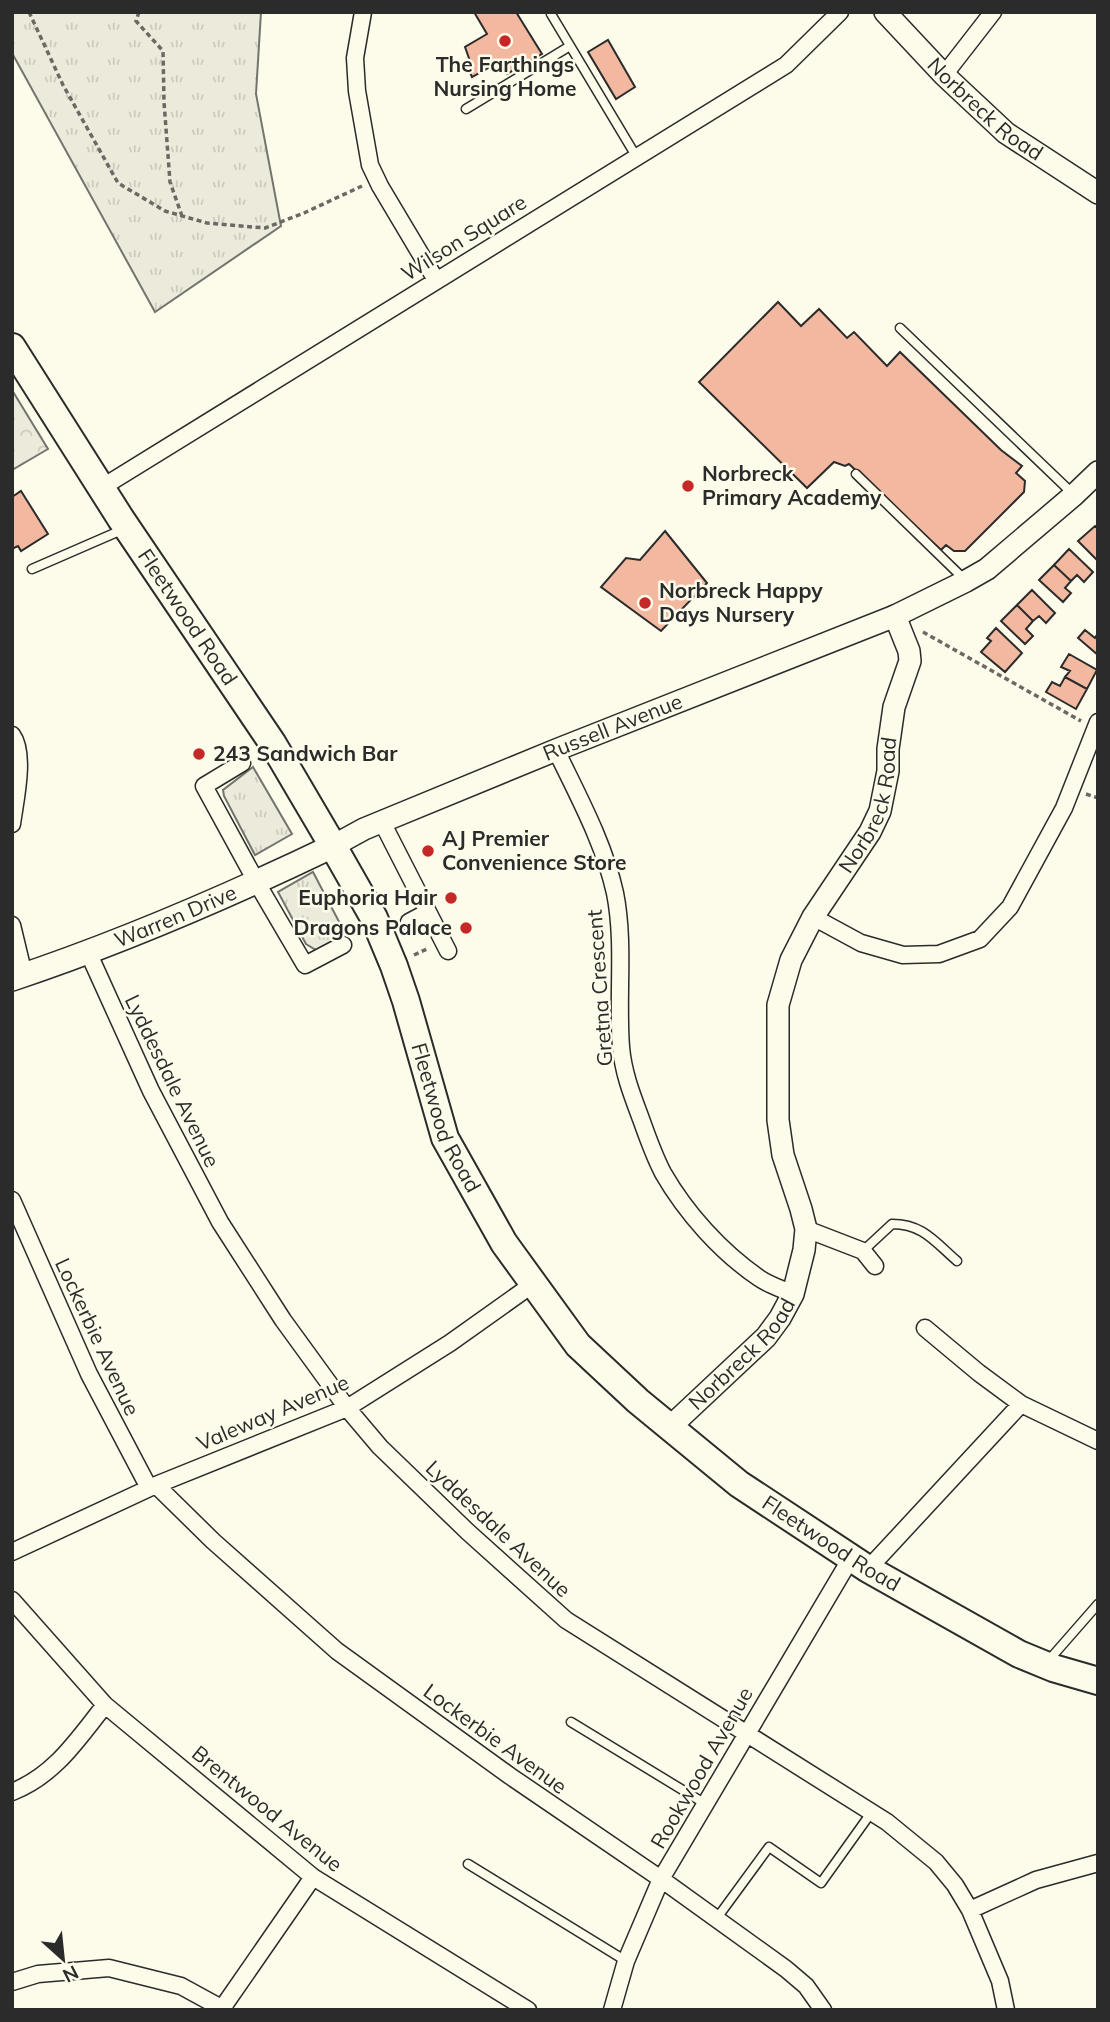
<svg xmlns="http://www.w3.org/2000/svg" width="1110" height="2022" font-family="Mulish,sans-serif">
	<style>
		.grass { fill: url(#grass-tufts); stroke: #74746e; stroke-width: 2 }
		.forest { fill: url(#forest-crowns); stroke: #74746e; stroke-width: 2 }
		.building { fill: #f2b8a0; stroke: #2b2b2b; stroke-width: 2 }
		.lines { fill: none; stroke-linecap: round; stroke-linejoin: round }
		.service-casing { stroke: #2b2b2b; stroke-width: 11 }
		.minor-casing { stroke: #2b2b2b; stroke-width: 19 }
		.tertiary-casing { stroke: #2b2b2b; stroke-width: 24 }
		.secondary-casing { stroke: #2b2b2b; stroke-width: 26 }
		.primary-casing { stroke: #2b2b2b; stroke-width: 30 }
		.path { stroke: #6a6964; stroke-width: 3.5; stroke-dasharray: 5 3.5; stroke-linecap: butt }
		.service { stroke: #fdfbea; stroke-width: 8 }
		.minor { stroke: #fdfbea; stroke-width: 16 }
		.tertiary { stroke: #fdfbea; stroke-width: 21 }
		.secondary { stroke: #fdfbea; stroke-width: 23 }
		.primary { stroke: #fdfbea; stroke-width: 26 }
		.poi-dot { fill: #c62828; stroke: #fdfbea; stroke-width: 2.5 }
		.labels { text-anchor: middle; stroke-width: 5; stroke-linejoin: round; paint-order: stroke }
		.poi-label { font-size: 21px; font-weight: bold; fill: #2b2b2b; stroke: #fdfbea; text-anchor: start }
		.street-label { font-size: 21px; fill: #2b2b2b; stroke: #fdfbea }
	</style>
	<defs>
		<pattern id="grass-tufts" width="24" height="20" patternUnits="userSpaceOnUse" patternTransform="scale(1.75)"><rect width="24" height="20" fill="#ecebdb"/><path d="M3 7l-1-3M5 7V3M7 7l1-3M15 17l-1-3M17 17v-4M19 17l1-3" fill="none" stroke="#cbcabc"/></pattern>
		<pattern id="forest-crowns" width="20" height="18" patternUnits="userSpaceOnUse" patternTransform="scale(1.75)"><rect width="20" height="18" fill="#ecebdb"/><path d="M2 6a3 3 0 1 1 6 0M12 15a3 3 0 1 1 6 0" fill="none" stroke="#cbcabc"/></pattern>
	</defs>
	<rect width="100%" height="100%" fill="#fdfbea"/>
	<path class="grass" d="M12,12H261L256,94L281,226L155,312L12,53Z
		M253,767L292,834L255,855L224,796L223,790Z
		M313,872L346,935L316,950L306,944L278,892Z"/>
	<path class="forest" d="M12,390L48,449L12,470Z"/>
	<path class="building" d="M474,12H516L542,54L507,74L499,62L472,77L467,66L471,64L465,47L487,34Z
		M608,40L635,87L616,99L588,52Z
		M778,302L801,326L819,309L847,338L854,332L887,366L900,352L1001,450L1022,466L1016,473L1025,481L1024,492L965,551H954L946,545L941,550L849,464L845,466L834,462L807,488L699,382Z
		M21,491L48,534L21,551L18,546L12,549V497Z
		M1095,526L1098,529V561L1078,541Z
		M665,531L707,583L661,631L601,587L626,558L640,560Z
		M1069,549L1093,572L1084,582L1077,575L1071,581L1054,565Z
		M1054,565L1071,581L1065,588L1071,593L1063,602L1039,580Z
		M1032,590L1055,613L1046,623L1039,616L1033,621L1017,605Z
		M1017,605L1033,621L1026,629L1033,636L1025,644L1001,621Z
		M996,628L1022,653L1005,672L981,652L991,641L987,638Z
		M1085,630L1095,638L1098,633V655L1078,638Z
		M1069,654L1097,670L1087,689L1065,677L1070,671L1061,667Z
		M1065,677L1087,689L1076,709L1046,692L1052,682L1060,686Z"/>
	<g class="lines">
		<g class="service-casing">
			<path id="service" d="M551,14L636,156
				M466,109L570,46
				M900,328L1072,493
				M856,474L964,579
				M32,569L124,529
				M863,1251L892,1224C923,1224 935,1242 957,1261
				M1049,1660L1098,1604
				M571,1722L704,1803
				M468,1864L626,1961
				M717,1918L769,1847L821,1883L871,1813"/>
		</g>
		<g class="minor-casing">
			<path id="minor" d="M363,12L355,58L357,91L370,165L380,186L436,280
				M944,75L993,12
				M101,488L786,65L840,12
				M12,735C26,754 15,801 12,824
				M556,750C578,796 604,843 615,893C625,943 617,996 621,1047C623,1072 632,1095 641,1119C647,1136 654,1156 663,1173C686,1213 721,1252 759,1278C769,1285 782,1289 793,1294
				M242,763L204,786L257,883L305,965L343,945
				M382,822L448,951
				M813,917L861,943L903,955L939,954L980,939L1010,907L1064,808L1098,722
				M409,922L428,912
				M12,925L24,975
				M88,952L151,1091L220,1222L283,1320L347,1408L380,1447L468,1532L566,1620L887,1822L936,1862L955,1885L970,1910L1000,1981L1006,2010
				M12,1200L89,1374L149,1488
				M806,1229L863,1251L875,1266
				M925,1328L979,1373L1021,1404L1098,1441
				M156,1485L213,1541L337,1651L510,1776L661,1879L786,1969L806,1986L823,2010
				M12,1552L156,1485L347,1408L450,1343L533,1284
				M868,1569L1021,1404
				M12,1600L105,1705L313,1877L528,2010
				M12,1792C55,1775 77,1740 105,1705
				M970,1910L1036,1880L1098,1863
				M12,1982L38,1974L109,1968L181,1986L225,2010
				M223,2007L313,1877
				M612,2010L626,1961L661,1879L851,1558"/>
		</g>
		<g class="tertiary-casing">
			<g id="tertiary">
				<path id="s1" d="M885,12L944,75L1006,133L1098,193"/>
				<path id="s2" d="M333,846L364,829L556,750L895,616L966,581L987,569L1074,495L1098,472"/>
				<path id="s3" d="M670,1427L766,1337L780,1318L793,1294L804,1250L806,1229L801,1209L783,1155L778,1120V1005L791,960L813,917L870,832L880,811L888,771V749L894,707L910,661L909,651L895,616"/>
			</g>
		</g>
		<g class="secondary-casing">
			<g id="secondary">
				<path id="s4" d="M12,979C123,942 229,896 333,846"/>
			</g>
		</g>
		<g class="primary-casing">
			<g id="primary">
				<path id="s5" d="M12,347L121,519L273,744L333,846L374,918L394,966L406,1001L445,1138L504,1243L578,1345L638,1401L739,1484L868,1569L1019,1654L1053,1668L1098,1681"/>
			</g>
		</g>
		<path class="path" d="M29,12L63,85L118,183L165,211L207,223L265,228L304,213L362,186
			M139,12L136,21L163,51L164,102L170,182L182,216
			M923,632L1081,721
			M1086,794L1098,798
			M414,955L429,948"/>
		<use href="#service" class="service"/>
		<use href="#minor" class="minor"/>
		<use href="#tertiary" class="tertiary"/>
		<use href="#secondary" class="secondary"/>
		<use href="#primary" class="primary"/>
	</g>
	<g class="poi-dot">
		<circle cx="505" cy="41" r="7"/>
		<circle cx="688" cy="486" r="7"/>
		<circle cx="645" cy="603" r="7"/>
		<circle cx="199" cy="754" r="7"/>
		<circle cx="428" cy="851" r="7"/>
		<circle cx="451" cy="898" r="7"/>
		<circle cx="466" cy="928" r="7"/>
	</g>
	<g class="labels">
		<g class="poi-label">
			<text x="505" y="72" text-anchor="middle">The Farthings<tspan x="505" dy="24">Nursing Home</tspan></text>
			<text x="702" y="481">Norbreck<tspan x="702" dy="24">Primary Academy</tspan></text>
			<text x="659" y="598">Norbreck Happy<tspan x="659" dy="24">Days Nursery</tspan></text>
			<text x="213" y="761">243 Sandwich Bar</text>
			<text x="442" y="846">AJ Premier<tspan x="442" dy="24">Convenience Store</tspan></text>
			<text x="437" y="905" text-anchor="end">Euphoria Hair</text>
			<text x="452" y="935" text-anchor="end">Dragons Palace</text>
		</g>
		<g class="street-label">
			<text dy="7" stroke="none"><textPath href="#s1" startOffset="140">Norbreck Road</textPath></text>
			<text transform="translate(464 238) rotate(-32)" y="7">Wilson Square</text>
			<text dy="7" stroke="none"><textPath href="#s5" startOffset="322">Fleetwood Road</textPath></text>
			<text dy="7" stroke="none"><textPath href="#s2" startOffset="304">Russell Avenue</textPath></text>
			<text dy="7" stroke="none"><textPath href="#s3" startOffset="700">Norbreck Road</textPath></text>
			<text dy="7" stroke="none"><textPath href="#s4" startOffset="175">Warren Drive</textPath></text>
			<text transform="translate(600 988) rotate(-94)" y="7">Gretna Crescent</text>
			<text transform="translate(172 1081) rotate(64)" y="7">Lyddesdale Avenue</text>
			<text dy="7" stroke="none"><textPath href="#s5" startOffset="889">Fleetwood Road</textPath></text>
			<text transform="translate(97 1337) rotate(65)" y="7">Lockerbie Avenue</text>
			<text dy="7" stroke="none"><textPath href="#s3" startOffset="103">Norbreck Road</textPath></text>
			<text transform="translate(273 1413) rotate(-23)" y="7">Valeway Avenue</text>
			<text transform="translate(498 1529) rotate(43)" y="7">Lyddesdale Avenue</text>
			<text dy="7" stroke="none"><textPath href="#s5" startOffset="1477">Fleetwood Road</textPath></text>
			<text transform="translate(495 1739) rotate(36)" y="7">Lockerbie Avenue</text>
			<text transform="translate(702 1768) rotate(-60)" y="7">Rookwood Avenue</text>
			<text transform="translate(267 1809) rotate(39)" y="7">Brentwood Avenue</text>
		</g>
	</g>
	<rect width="1110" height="2022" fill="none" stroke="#2b2b2b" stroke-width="28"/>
	<g transform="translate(63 1959) rotate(153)" stroke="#fdfbea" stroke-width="5" paint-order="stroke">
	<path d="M0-5L12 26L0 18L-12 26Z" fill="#2b2b2b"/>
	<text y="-10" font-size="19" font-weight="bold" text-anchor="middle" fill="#2b2b2b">N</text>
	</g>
</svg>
